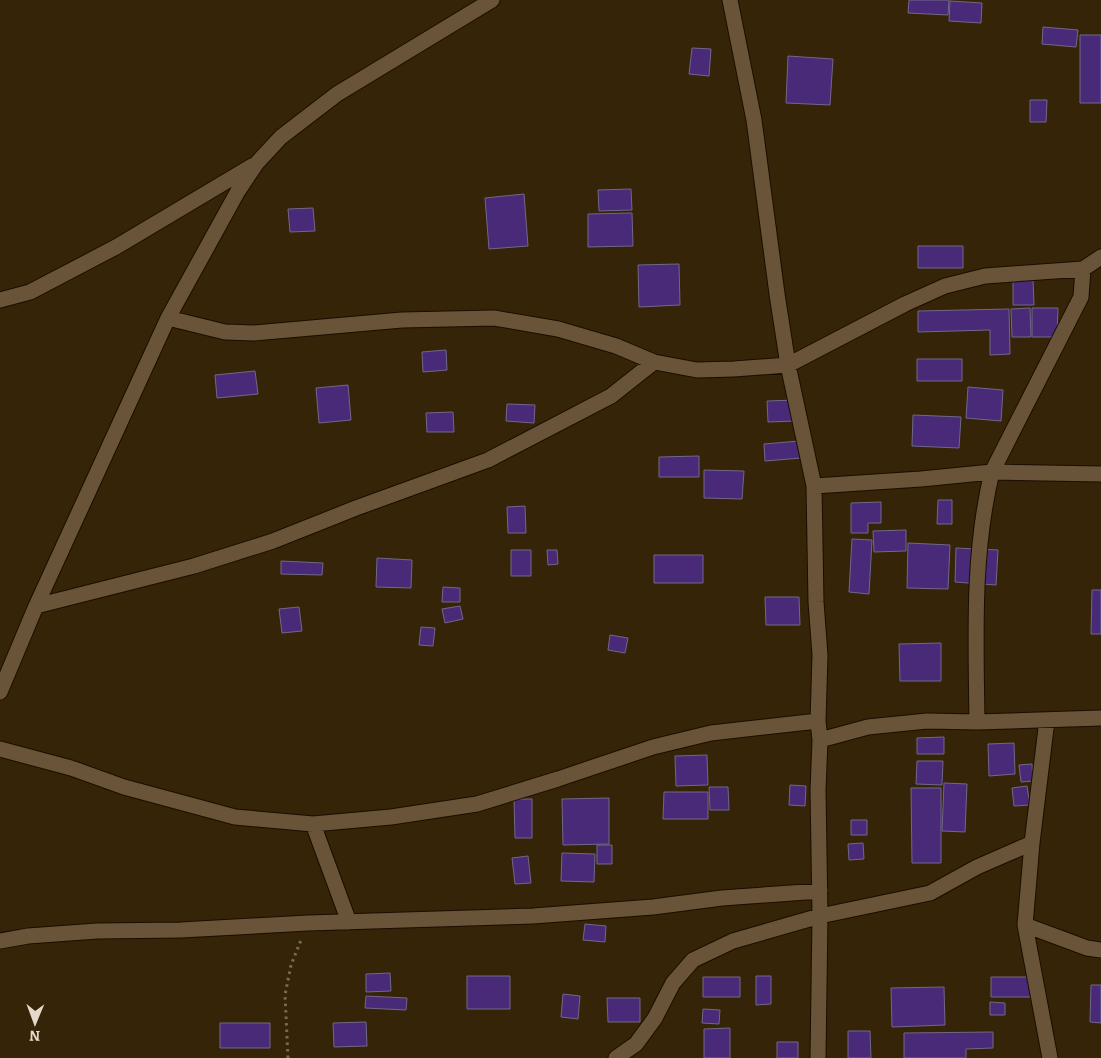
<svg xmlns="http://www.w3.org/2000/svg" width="1101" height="1058" font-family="Bitter,serif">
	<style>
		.building { fill: #482a78; stroke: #706887 }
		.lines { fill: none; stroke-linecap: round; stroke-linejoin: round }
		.minor-casing { stroke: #1b0d00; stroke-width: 17 }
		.path { stroke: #7a6a54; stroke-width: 3; stroke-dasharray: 2.5 4; stroke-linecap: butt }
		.minor { stroke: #695439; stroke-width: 15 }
	</style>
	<rect width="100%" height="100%" fill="#362408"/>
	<path class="building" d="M909,0H949L948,15L908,13Z
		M950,1L982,3L981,23L949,21Z
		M1043,27L1078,30L1076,47L1042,44Z
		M1080,35H1101V103H1080Z
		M692,48L711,49L709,76L689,74Z
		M788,56L833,59L830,105L786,103Z
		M1030,100H1047L1046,122H1030Z
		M631,189L632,210L599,211L598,190Z
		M524,194L528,246L489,249L485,198Z
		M313,208L315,231L290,232L288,209Z
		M632,213L633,246L588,247V214Z
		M918,246H963V268H918Z
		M679,264L680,305L639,307L638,265Z
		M1033,280L1034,305H1013V281Z
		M1030,308L1031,337H1012L1011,309Z
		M1032,308H1058L1057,337H1032Z
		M1009,309L1010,354L990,355V330L918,332V311Z
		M446,350L447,370L423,372L422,352Z
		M917,359H962V381H917Z
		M255,371L258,394L217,398L215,375Z
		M348,385L351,420L319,423L316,388Z
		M968,387L1003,390L1001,421L966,418Z
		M796,400L797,421L768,422L767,401Z
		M507,404L535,405L534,423L506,421Z
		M453,412L454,432H427L426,413Z
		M913,415L961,417L959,448L912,446Z
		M799,441L801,458L765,461L764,444Z
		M699,456V477H659V457Z
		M704,470L744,471L742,499L704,498Z
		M938,500H952V524H937Z
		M881,502V523H868V533H851V503Z
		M525,506L526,533H508L507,507Z
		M906,530V551L874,552L873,531Z
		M852,539L872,540L869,594L849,592Z
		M908,543L950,545L948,589L907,588Z
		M956,548L998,550L996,585L955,582Z
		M511,550H531V576H511Z
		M547,550H557L558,564L548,565Z
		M654,555H703V583H654Z
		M377,558L412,560L411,588L376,587Z
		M281,561L323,563L322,575L281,574Z
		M443,587L460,588V602H442Z
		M1092,590H1101V634H1091Z
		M765,597H799L800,625H766Z
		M460,606L463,619L445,623L442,609Z
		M299,607L302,631L282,633L279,609Z
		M421,627L435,628L433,646L419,645Z
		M610,635L628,638L625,653L608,650Z
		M941,643V681H900L899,644Z
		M944,737V754H917V738Z
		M1014,743L1015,774L989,776L988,744Z
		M707,755L708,785L676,786L675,756Z
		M917,761H943L942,785L916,784Z
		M1032,764L1033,781L1021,782L1019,765Z
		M944,783L967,784L965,832L942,831Z
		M790,785L806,786L805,806L789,805Z
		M1027,786L1030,805L1014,806L1012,788Z
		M709,787H728L729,810H710Z
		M911,788H941V863H912Z
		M664,792H708V819H663Z
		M609,798V844L563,845L562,799Z
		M514,799H532V838H515Z
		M851,820H867V835H851Z
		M863,843L864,859L849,860L848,844Z
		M597,845H612V864H597Z
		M562,853L595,854L594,882L561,881Z
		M528,856L531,883L515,884L512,858Z
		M585,924L606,926L605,942L583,940Z
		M390,973L391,991L366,992V974Z
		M467,976H510V1009H467Z
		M756,976H771V1004L756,1005Z
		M703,977H740V997H703Z
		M991,977H1037V997H991Z
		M1091,985H1101V1023L1090,1022Z
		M944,987L945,1025L892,1027L891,988Z
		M563,994L580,996L578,1019L561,1017Z
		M366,996L407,998L406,1010L365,1008Z
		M607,998H640V1022H608Z
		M990,1002L1005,1003V1015H990Z
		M703,1009L720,1010L719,1024L702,1023Z
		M366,1022L367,1046L334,1047L333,1023Z
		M220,1023H270V1048H220Z
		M730,1028V1058H704V1029Z
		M848,1031H870L871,1058H848Z
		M993,1032V1048L966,1049V1058H904V1033Z
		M777,1042H798V1058H777Z"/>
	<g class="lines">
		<g class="minor-casing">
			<path id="minor" d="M730,0L754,120L777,294L788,365L814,486L816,602L820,655L818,721L820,740L818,790L820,916L818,1058
				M0,300L30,292L116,247L252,166
				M168,318L225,332L254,333L402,320L494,318L558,329L616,346L654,362L697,370L734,369L788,365L905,304L945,286L985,276L1083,269L1101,257
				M814,486L921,479L992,472L1101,474
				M36,606L194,566L273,541L356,508L488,460L611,396L654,362
				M0,692L36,606L168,318L238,191L256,164L281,137L337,94L492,0
				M1047,720L1032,843L1025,925L1050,1058
				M977,722C976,638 972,554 992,472L1081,297L1083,269
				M820,740L868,727L927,721L977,722L1101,718
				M0,749L71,768L124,787L235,817L313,824L391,817L477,804L558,779L653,747L711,733L818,721
				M313,824L349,922
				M1025,925L1087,948L1101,950
				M0,941L28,936L97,931L181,930L308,923L533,916L653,907L722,898L820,891
				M616,1058L636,1044L655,1018L673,983L693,960L733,941L820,916L930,893L977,867L1032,843"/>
		</g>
		<path class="path" d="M288,1058L285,995L291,965L301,940"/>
		<use href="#minor" class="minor"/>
	</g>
	<g transform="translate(35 1023) rotate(181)" stroke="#362408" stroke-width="4" paint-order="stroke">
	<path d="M0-4L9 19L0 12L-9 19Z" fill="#e5d9ca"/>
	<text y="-8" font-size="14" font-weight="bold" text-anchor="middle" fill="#e5d9ca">N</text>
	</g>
</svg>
